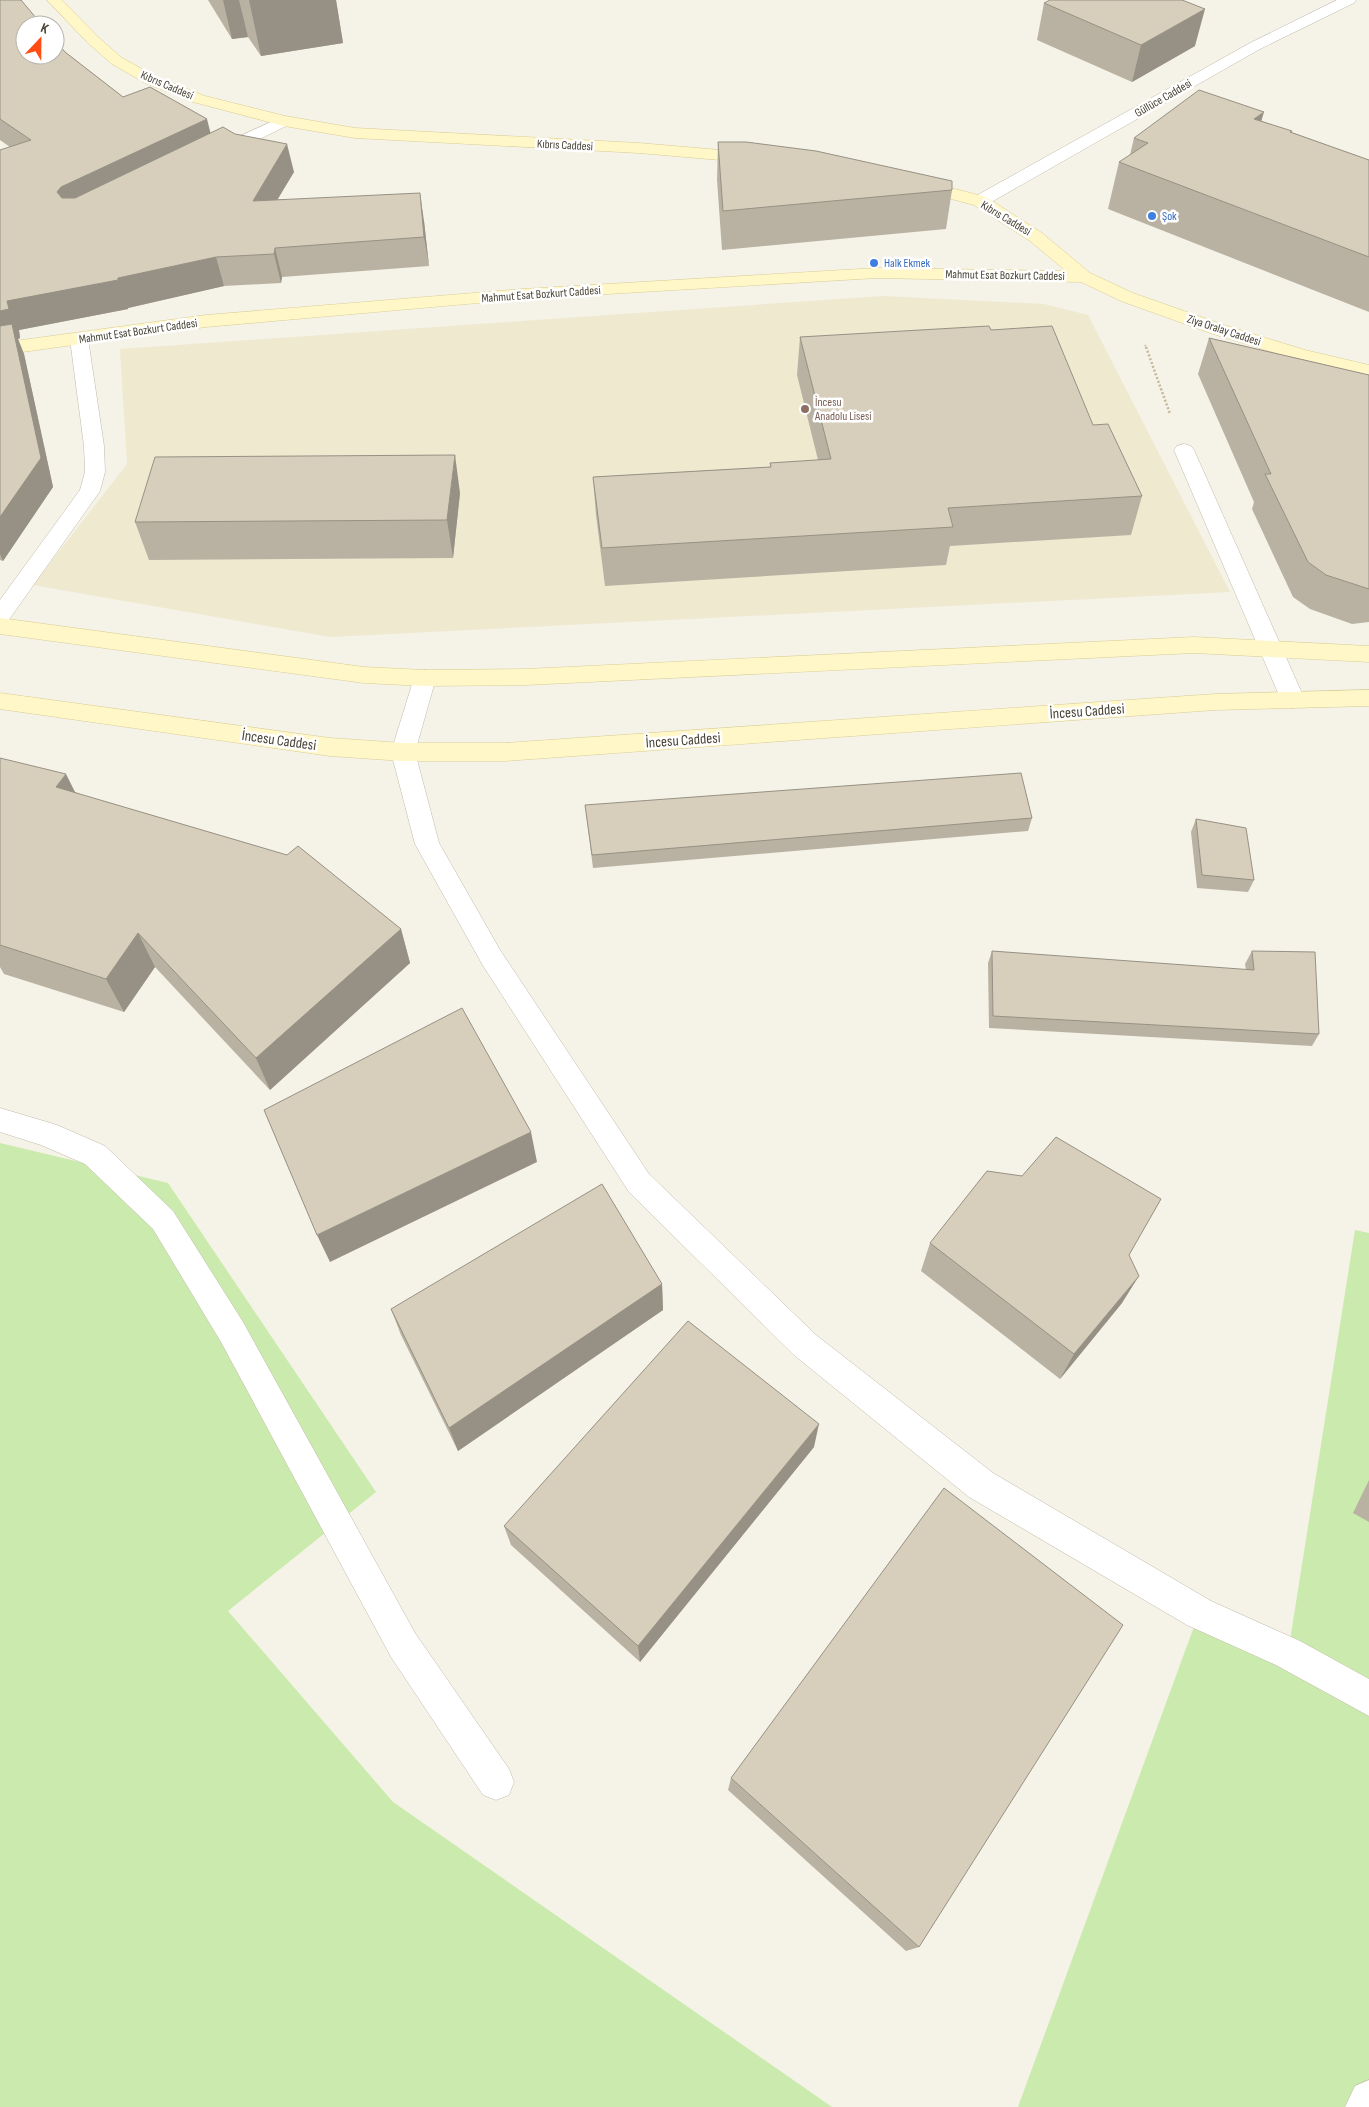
<svg xmlns="http://www.w3.org/2000/svg" width="1369" height="2107" font-family="'Sofia Sans Condensed',sans-serif">
	<style>
		.education { fill: #efe9d0 }
		.green { fill: #caebad }
		.lines { fill: none; stroke-linecap: round; stroke-linejoin: round }
		.street-casing { stroke: #c1bba9; stroke-width: 1 }
		.secondary-casing { stroke: #d8cc94; stroke-width: 1 }
		.path-far1 { stroke: #c4b899; stroke-width: 2; stroke-dasharray: 1 1; stroke-linecap: butt }
		.path { stroke: #c4b899; stroke-width: 2.5; stroke-dasharray: 2 2; stroke-linecap: butt }
		.street { fill: #fff; fill-rule: evenodd }
		.secondary { fill: #fff7c7; fill-rule: evenodd }
		.wall { fill: #b9b2a2 }
		.shaded-wall { fill: #969184 }
		.building { fill: #d7cfbc; stroke: #969184 }
		.shop-dot { fill: #3f7fe0; stroke: #fff; stroke-width: 2 }
		.education-dot { fill: #8d6e63; stroke: #fff; stroke-width: 2 }
		.labels { text-anchor: middle; stroke-width: 5; stroke-linejoin: round; paint-order: stroke }
		.far-street-label { font-size: 12px; fill: #484335; stroke: #fff }
		.far-shop-label { font-size: 12px; fill: #366cbe; stroke: #fff; text-anchor: start }
		.far-education-label { font-size: 12px; fill: #785e54; stroke: #fff; text-anchor: start }
		.street-label { font-size: 15px; fill: #484335; stroke: #fff }
	</style>
	<rect width="100%" height="100%" fill="#f5f2e7"/>
	<path class="education" d="M882,296L1044,304L1088,315L1230,592L330,637L33,585L127,464L120,349Z"/>
	<path class="green" d="M0,1143L168,1183L376,1492L228,1611L393,1802L832,2107H0Z
		M1355,1230L1369,1233V2107H1018L1199,1613L1288,1653Z"/>
	<g class="lines">
		<g class="street-casing">
			<path id="street" d="M1337,0H1356L1354,3L1260,49L986,205L980,206L974,205L971,201L974,197L1250,43Z
				M284,116L290,118L292,121L290,124L224,157H212L210,153L212,149Z
				M79,333L86,335L88,339L104,446L105,472L100,491L8,621L0,624V600L80,490L85,472L84,446L70,339L72,335Z
				M1184,444L1191,446L1194,450L1305,700L1301,706L1293,708L1285,706L1281,700L1174,450L1177,446Z
				M425,670L433,672L436,678L415,752L439,843L500,950L649,1174L816,1335L993,1473L1211,1601L1300,1641L1369,1679V1716L1276,1665L1187,1625L969,1497L794,1355L629,1192L482,964L415,844L391,752L414,678L417,672Z
				M0,1108L57,1125L105,1146L173,1211L243,1322L415,1633L509,1769L514,1782L509,1795L496,1800L483,1795L391,1657L221,1342L153,1229L85,1164L41,1145L0,1132Z
				M1369,2080V2107H1345L1355,2086Z"/>
		</g>
		<g class="secondary-casing">
			<path id="secondary" d="M47,0H62L98,37L122,58L157,77L205,96L285,116L355,128L639,143L755,153L761,154L763,158L761,162L755,163L639,153L355,138L284,126L193,102L145,83L112,64L88,43Z
				M916,179L986,197L1042,233L1090,273L1133,293L1224,325L1305,350L1369,365V377L1292,358L1210,333L1121,301L1081,282L877,278L523,299L206,327L0,355V343L206,315L523,289L877,268L1066,271L1030,241L974,205L910,188L908,184L910,180Z
				M0,618L364,667L425,670L526,669L1194,637L1369,646V662L1194,653L526,685L425,686L364,683L0,634Z
				M1369,690V706L1215,710L505,761H403L330,756L0,709V693L330,738L403,743H505L1215,694Z"/>
		</g>
		<path class="path-far1" d="M1145,345L1146,348"/>
		<path class="path" d="M1146,347L1170,414"/>
		<use href="#street" class="street"/>
		<use href="#secondary" class="secondary"/>
	</g>
	<path class="wall" d="M0,0L65,52L123,97L211,133L294,172L277,199L424,221L429,266L282,277L281,283L224,286L128,308V309L19,330L20,338L18,339L24,354L53,487L3,561L0,560V150L10,147L0,140Z
		M208,0H336L343,43L261,56L248,37L232,39Z
		M1044,3L1195,46L1132,82L1037,40Z
		M1262,121L1291,132L1369,160V312L1108,209L1119,162L1130,155L1134,138Z
		M718,142L952,190L946,229L722,250L717,180Z
		M991,330L1093,425L1142,496L1131,535L950,546L946,565L605,586L596,515L593,477L770,467V463L818,460L797,375L800,337Z
		M1209,338L1369,375V622L1352,624L1310,609L1293,597L1252,509L1254,502L1198,374Z
		M460,493L453,558L149,560L135,522Z
		M0,758L75,792L401,929L410,963L270,1090L155,967L124,1012L4,974L0,967Z
		M585,805L1032,818L1028,831L593,868Z
		M1196,819L1254,880L1248,892L1197,888L1191,832Z
		M992,951L1246,970L1245,964L1252,951L1319,1034L1312,1046L989,1028L988,963Z
		M930,1243L1129,1255L1122,1303L1060,1379L921,1271Z
		M662,1284L663,1310L458,1451L401,1335L391,1309Z
		M814,1447L640,1662L511,1545L504,1526Z
		M1369,1480V1522L1353,1513Z
		M731,1778L919,1947L906,1951L728,1790Z"/>
	<path class="shaded-wall" d="M223,0H239L248,37L232,39Z
		M249,0H336L343,43L261,56Z
		M1205,9L1195,46L1132,82L1141,45Z
		M1264,112L1250,159L1254,119Z
		M207,119L214,147L71,215L57,192L61,187Z
		M287,144L294,172L260,229L253,201Z
		M420,193L424,221L429,266L424,237Z
		M275,248L282,277L281,283L274,254Z
		M216,257L224,286L128,308V309L19,330L20,338L18,339L24,354L53,487L3,561L0,554V311L7,301L118,278Z
		M455,455L460,493L453,558L447,520Z
		M66,774L84,810L56,787Z
		M401,929L410,963L270,1090L256,1058Z
		M138,933L155,967L124,1012L106,979Z
		M531,1132L537,1162L330,1262L317,1235Z
		M1139,1276L1122,1303L1060,1379L1074,1354Z
		M662,1284L663,1310L458,1451L449,1428Z
		M819,1424L814,1447L640,1662L638,1646Z"/>
	<path class="building" d="M0,0H21L42,25H25V55H55V40L65,52L123,97L150,87L207,119L61,187L57,192L62,198H75L223,127L235,134L287,144L253,201L420,193L424,237L275,248L274,254L216,257L118,278V280L7,301L9,309L0,311V150L31,140L0,119Z
		M1050,0H1182L1205,9L1141,45L1044,3Z
		M1199,90L1264,112L1254,119L1292,131L1290,132L1369,160V257L1119,162L1148,143L1134,138Z
		M718,142H746L816,151L952,181V190L723,211Z
		M12,324L41,458L0,517V326Z
		M989,326L991,330L1052,326L1093,425L1108,424L1142,496L948,508L953,527L602,548L593,477L771,467L770,463L831,459L800,337Z
		M1209,338L1369,375V589L1326,575L1308,562L1265,474H1271Z
		M455,455L447,520L135,522L155,457Z
		M0,758L66,774L56,787L287,855L298,846L401,929L256,1058L138,933L106,979L0,945Z
		M1021,773L1032,818L592,855L585,805Z
		M1196,819L1246,828L1254,880L1202,875Z
		M992,951L1254,970L1252,951L1315,952L1319,1034L993,1016Z
		M462,1008L531,1132L317,1235L264,1110Z
		M1056,1137L1161,1199L1129,1255L1139,1276L1074,1354L930,1243L987,1171L1022,1176Z
		M602,1184L662,1284L449,1428L391,1309Z
		M688,1321L819,1424L638,1646L504,1526Z
		M944,1488L1123,1625L919,1947L731,1778Z"/>
	<g class="shop-dot">
		<circle cx="1152" cy="216" r="5"/>
		<circle cx="874" cy="263" r="5"/>
	</g>
	<circle class="education-dot" cx="805" cy="409" r="5"/>
	<g class="labels">
		<g class="far-street-label">
			<text transform="translate(167 85) rotate(23)" y="4">Kıbrıs Caddesi</text>
			<text transform="translate(1163 98) rotate(-30)" y="4">Güllüce Caddesi</text>
			<text transform="translate(565 145) rotate(3)" y="4">Kıbrıs Caddesi</text>
			<text transform="translate(1006 218) rotate(31)" y="4">Kıbrıs Caddesi</text>
			<text transform="translate(1005 275) rotate(1)" y="4">Mahmut Esat Bozkurt Caddesi</text>
			<text transform="translate(541 294) rotate(-4)" y="4">Mahmut Esat Bozkurt Caddesi</text>
			<text transform="translate(1224 330) rotate(18)" y="4">Ziya Oralay Caddesi</text>
			<text transform="translate(138 331) rotate(-8)" y="4">Mahmut Esat Bozkurt Caddesi</text>
		</g>
		<g class="far-shop-label">
			<text x="1162" y="220">Şok</text>
			<text x="884" y="267">Halk Ekmek</text>
		</g>
		<g class="far-education-label">
			<text x="815" y="406">İncesu<tspan x="815" dy="14">Anadolu Lisesi</tspan></text>
		</g>
		<g class="street-label">
			<text transform="translate(1087 711) rotate(-4)" y="5">İncesu Caddesi</text>
			<text transform="translate(279 740) rotate(8)" y="5">İncesu Caddesi</text>
			<text transform="translate(683 740) rotate(-4)" y="5">İncesu Caddesi</text>
		</g>
	</g>
	<g transform="translate(40 40) rotate(22)"><circle r="24" fill="#ffffff" stroke="#b6b4ae"/>
	<path d="M0-4L9 19L0 12L-9 19Z" fill="#ff4d14"/>
	<text y="-8" font-size="14" font-weight="bold" text-anchor="middle" fill="#484335">K</text>
	</g>
</svg>
